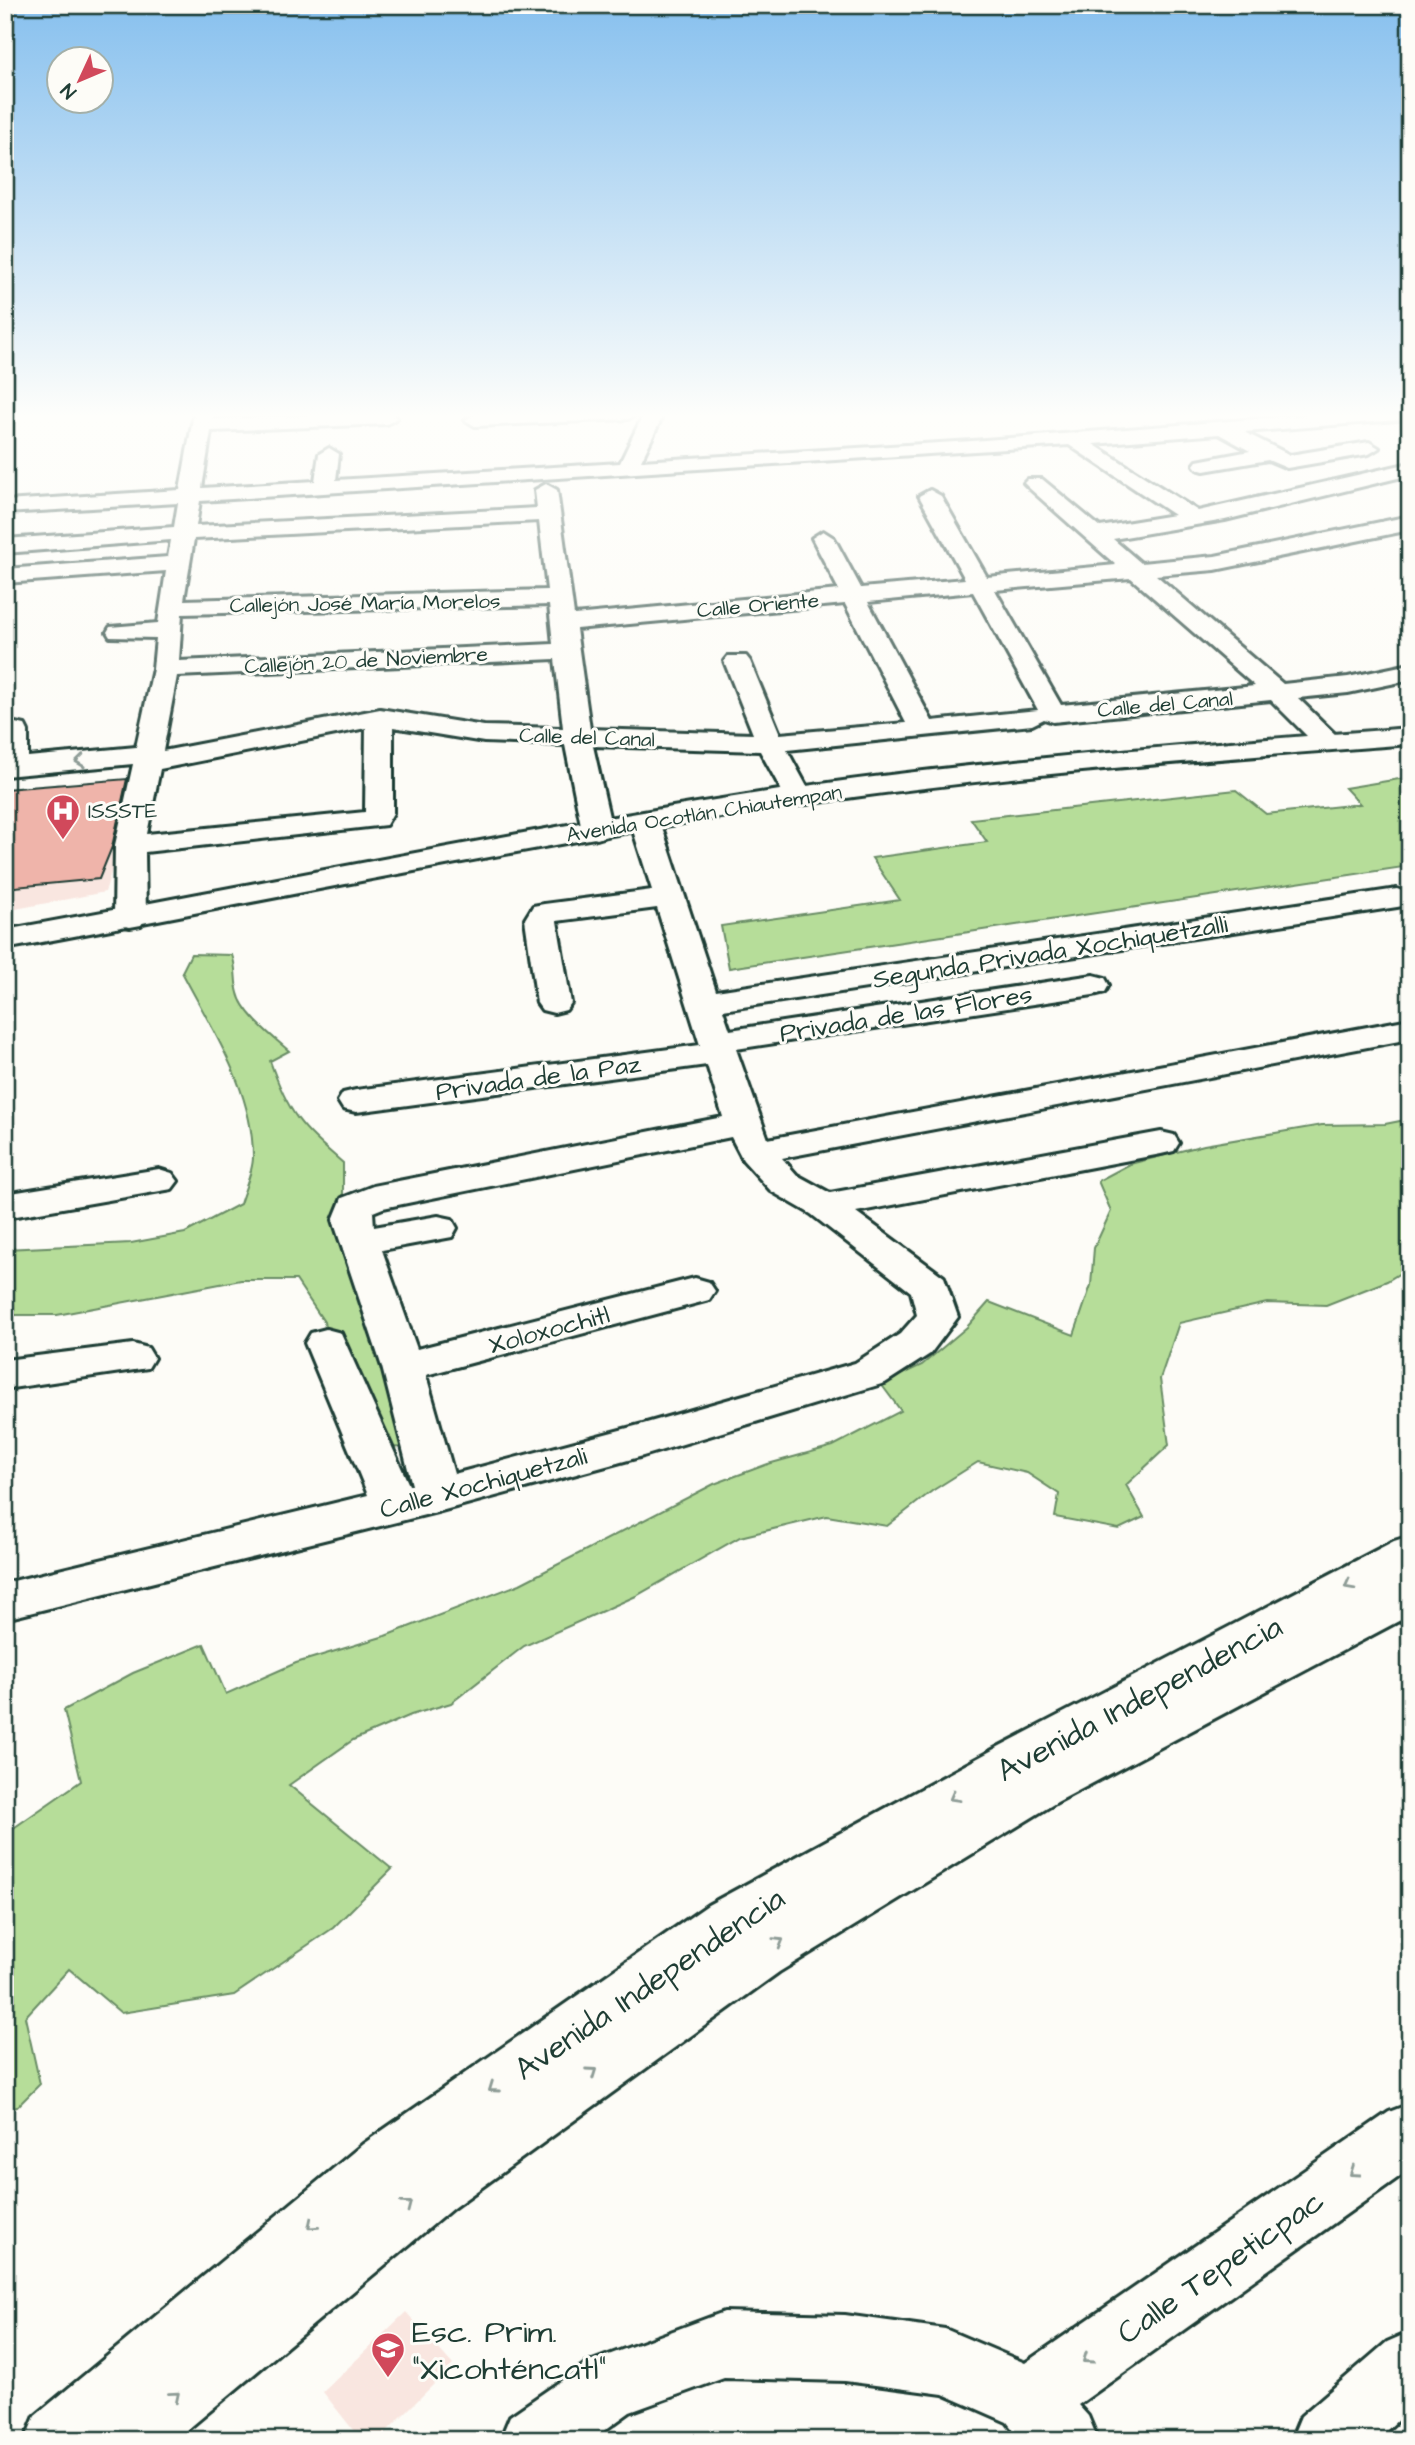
<svg xmlns="http://www.w3.org/2000/svg" width="1415" height="2445" font-family="'Architects Daughter',sans-serif">
	<style>
		.built { fill: #f9e6e0 }
		.green { fill: #b6dd99; stroke: #6a8d66; stroke-width: 2 }
		.building { fill: #efb4aa; stroke: #1f3d34; stroke-width: 2 }
		.lines { fill: none; stroke-linecap: round; stroke-linejoin: round }
		.minor-casing { stroke: #1f3d34; stroke-width: 6 }
		.major-casing { stroke: #1f3d34; stroke-width: 6 }
		.minor { fill: #fdfcf7; fill-rule: evenodd }
		.major { fill: #fdfcf7; fill-rule: evenodd }
		.oneway { stroke: #8e9c96 }
		.labels { text-anchor: middle; stroke-width: 6; stroke-linejoin: round; paint-order: stroke }
		.far-street-label { font-size: 21px; fill: #1f3d34; stroke: #fdfcf7 }
		.far-poi-label { font-size: 21px; fill: #1f3d34; stroke: #fdfcf7; text-anchor: start }
		.street-label { font-size: 26px; fill: #1f3d34; stroke: #fdfcf7 }
		.near-street-label { font-size: 32px; fill: #1f3d34; stroke: #fdfcf7 }
		.near-poi-label { font-size: 32px; fill: #1f3d34; stroke: #fdfcf7; text-anchor: start }
	</style>
	<rect width="100%" height="100%" fill="#fdfcf7"/>
	<filter id="ink" filterUnits="userSpaceOnUse"><feTurbulence type="fractalNoise" baseFrequency=".0143" numOctaves="2"/><feDisplacementMap in="SourceGraphic" scale="14" xChannelSelector="R" yChannelSelector="G"/><feConvolveMatrix kernelMatrix="1 2 1 2 8 2 1 2 1" color-interpolation-filters="sRGB"/></filter>
	<g filter="url(#ink)">
		<path class="built" d="M140,778L105,892L5,911V790Z
			M406,2312L453,2365L378,2440H361L323,2392Z"/>
		<path class="green" d="M1405,778L1410,781V866L729,968L721,926L900,900L872,858L987,842L971,819L1236,790L1266,814L1360,804L1345,788Z
			M191,954L232,955C237,968 234,980 238,993C242,1013 274,1038 289,1051L270,1061C289,1115 300,1126 343,1163V1221L407,1447L374,1448L342,1416L324,1322L296,1280H241L57,1315H5V1249L131,1243L185,1233L240,1204C244,1190 253,1172 253,1157C253,1089 212,1030 182,972Z
			M1410,1119V1267L1387,1281L1326,1305L1267,1303L1179,1323L1160,1379L1169,1445L1126,1485L1144,1517L1119,1529L1055,1517L1059,1494L1027,1473L978,1462L932,1491L887,1526L827,1516L740,1537L636,1596L524,1646L451,1703L411,1715L353,1740L289,1785L392,1869L333,1928L234,1995L121,2013L69,1969L25,2017L40,2084L17,2107L5,2110V1834L81,1781L64,1710L133,1673L204,1644L226,1694L296,1663L385,1636L520,1584L714,1484L768,1464L833,1446L901,1411L881,1384L922,1365L967,1327L989,1302L1074,1335L1091,1285L1094,1248L1111,1211L1098,1181L1130,1164L1204,1145L1322,1125L1385,1124Z"/>
		<path class="building" d="M127,779L112,847L99,879L5,888V789Z"/>
		<g class="lines">
			<g class="minor-casing">
				<path id="minor" d="M194,413H214L213,419L391,413L397,418L387,424L211,431L202,488L315,481L319,454L329,448L339,454L336,480L620,463L644,413H664L641,461L972,441L1332,413H1410V419L1244,432L1290,455L1369,442L1379,448L1369,454L1287,468L1268,460L1204,471L1197,469L1194,465L1197,461L1250,451L1219,434L1093,444L1198,511L1410,463V475L1225,520L1113,539L1141,563L1215,556L1410,516V530L1215,570L1156,575L1283,684L1348,677L1410,664V680L1348,693L1298,698L1343,742L1339,748H1319L1271,700L1053,722L1044,719L1032,725L787,750L812,796L808,802L798,805L788,802L760,751L593,746L612,830L607,836L597,839L587,836L582,830L565,745L484,742L393,727V813L386,825L145,852L146,918L141,925L130,927L119,925L114,918L115,845L133,764L5,776V726L15,723L25,725L28,731V757L136,747L153,669L156,638L110,637L107,632L110,627L158,623L166,571L5,583V569L168,557L171,540L5,553V539L174,527L178,503L5,513V501L180,490ZM1069,445L1174,515L1100,527L1042,479H1028L1024,483L1028,487L1116,565L987,577L941,496L930,490L919,496L965,579L861,588L834,538L823,531L812,538L839,590L574,615L557,490L546,484L535,490L537,508L196,526L200,501ZM539,521L547,590L184,600L194,539ZM1131,578L1255,686L1061,705L995,590ZM973,592L1038,710L932,721L868,602ZM845,604L906,723L780,734L750,661L746,656H728L724,661L753,734L590,729L576,629ZM549,605L553,644L179,661L182,614ZM555,659L563,728L484,726L380,709L163,751L177,676ZM366,728L365,812L147,834L160,769Z
					M496,413H638L628,419L475,426L465,420L475,414Z
					M645,812L655,815L660,821L716,991L1397,889L1410,894L1408,905L1397,907L723,1010L730,1030L1093,975L1105,978L1109,985L1105,992L1093,995L736,1049L768,1139L1410,1019V1039L782,1158L797,1175L830,1193L1161,1132L1174,1135L1179,1143L1174,1151L1161,1154L856,1212L944,1277L958,1317L930,1354L885,1383L643,1456L437,1512L5,1619V1583L368,1495L305,1343L311,1333L326,1329L341,1333L409,1485H412L382,1367L333,1220L342,1198L373,1186L723,1117L707,1065L356,1112L343,1109L338,1101L343,1093L356,1090L700,1045L657,908L557,921L571,1003L566,1010L554,1013L542,1010L537,1003L525,919L533,906L544,904L652,890L630,821L635,815ZM731,1137L743,1160L771,1191L811,1214L911,1292L917,1315L900,1334L855,1363L643,1424L454,1474L426,1375L709,1300L715,1291L709,1282L695,1278L417,1349L382,1250L452,1237L457,1228L452,1219L438,1216L374,1227L373,1212L383,1208Z
					M159,1169L172,1173L178,1181L172,1189L5,1218V1194Z
					M133,1344L148,1348L154,1358L148,1368L5,1389V1360Z
					M1410,2104V2169L1078,2405L1088,2416L1098,2440H1021L1007,2422L943,2394L845,2381L724,2378L630,2412L591,2440H500L510,2416L587,2363L724,2312L845,2315L945,2329L1025,2363L1389,2112Z
					M1410,2332V2409L1376,2440H1291L1301,2416L1387,2342Z"/>
			</g>
			<g class="major-casing">
				<path id="major" d="M1410,728V744C1206,760 1001,774 799,805C533,844 270,900 5,949V930C270,882 533,827 799,787C1001,758 1206,744 1410,728Z
					M1410,1536V1615L1057,1802L779,1972L453,2208L175,2440H25L35,2416L363,2144L708,1905L1000,1746L1394,1541Z"/>
			</g>
			<use href="#minor" class="minor"/>
			<use href="#major" class="major"/>
		</g>
		<defs><path id="oneway-chevron" d="M-2-3.5L2.5 0L-2 3.5" fill="none" stroke-width="1.6" stroke-linecap="round" stroke-linejoin="round" transform="scale(1.75)"/></defs>
		<g class="oneway">
			<use href="#oneway-chevron" transform="translate(80 761) rotate(174)"/>
			<use href="#oneway-chevron" transform="translate(1349 1585) rotate(152)"/>
			<use href="#oneway-chevron" transform="translate(954 1797) rotate(151)"/>
			<use href="#oneway-chevron" transform="translate(779 1942) rotate(-31)"/>
			<use href="#oneway-chevron" transform="translate(592 2072) rotate(-35)"/>
			<use href="#oneway-chevron" transform="translate(493 2088) rotate(145)"/>
			<use href="#oneway-chevron" transform="translate(1354 2172) rotate(145)"/>
			<use href="#oneway-chevron" transform="translate(407 2205) rotate(-38)"/>
			<use href="#oneway-chevron" transform="translate(312 2225) rotate(140)"/>
			<use href="#oneway-chevron" transform="translate(1087 2359) rotate(145)"/>
			<use href="#oneway-chevron" transform="translate(175 2396) rotate(-40)"/>
		</g>
	</g>
	<linearGradient id="sky" x2="0" y2="1"><stop stop-color="#87c0ee"/><stop offset="0.55" stop-color="#fefefb"/><stop offset="1" stop-color="#fefefb" stop-opacity="0"/></linearGradient>
	<rect width="1415" height="756" fill="url(#sky)"/>
	<defs>
		<g id="hospital-pin" transform="scale(1.75)"><path d="M0 17L-7.5 6A9.5 9.5 0 1 1 7.5 6Z" fill="#d1495b" stroke="#fdfcf7"/><path d="M-5-5h3v3.5h4V-5h3V5h-3V1.5h-4V5h-3Z" fill="#fff"/></g>
		<g id="school-pin" transform="scale(1.75)"><path d="M0 17L-7.5 6A9.5 9.5 0 1 1 7.5 6Z" fill="#d1495b" stroke="#fdfcf7"/><path d="M0-5L7-2L0 1L-7-2ZM-4 1L0 2.5L4 1V4Q0 6-4 4Z" fill="#fff"/></g>
	</defs>
	<g fill-rule="evenodd">
		<use href="#hospital-pin" x="63" y="811"/>
		<use href="#school-pin" x="388" y="2349"/>
	</g>
	<g class="labels">
		<g class="far-street-label">
			<text transform="translate(365 603) rotate(-1)" y="7">Callejón José María Morelos</text>
			<text transform="translate(758 605) rotate(-5)" y="7">Calle Oriente</text>
			<text transform="translate(366 660) rotate(-3)" y="7">Callejón 20 de Noviembre</text>
			<text transform="translate(1165 704) rotate(-5)" y="7">Calle del Canal</text>
			<text transform="translate(587 737) rotate(2)" y="7">Calle del Canal</text>
			<text transform="translate(704 813) rotate(-9)" y="7">Avenida Ocotlán Chiautempan</text>
		</g>
		<g class="far-poi-label">
			<text x="88" y="818">ISSSTE</text>
		</g>
		<g class="street-label">
			<text transform="translate(1050 951) rotate(-9)" y="9">Segunda Privada Xochiquetzalli</text>
			<text transform="translate(906 1013) rotate(-9)" y="9">Privada de las Flores</text>
			<text transform="translate(538 1077) rotate(-8)" y="9">Privada de la Paz</text>
			<text transform="translate(549 1329) rotate(-15)" y="9">Xoloxochitl</text>
			<text transform="translate(483 1482) rotate(-15)" y="9">Calle Xochiquetzali</text>
		</g>
		<g class="near-street-label">
			<text transform="translate(1139 1698) rotate(-28)" y="11">Avenida Independencia</text>
			<text transform="translate(649 1983) rotate(-34)" y="11">Avenida Independencia</text>
			<text transform="translate(1220 2266) rotate(-35)" y="11">Calle Tepeticpac</text>
		</g>
		<g class="near-poi-label">
			<text x="412" y="2342">Esc. Prim.<tspan x="412" dy="37">"Xicohténcatl"</tspan></text>
		</g>
	</g>
	<rect width="1415" height="2445" fill="none" stroke="#fdfcf7" stroke-width="28"/>
	<rect x="14" y="14" width="1387" height="2417" fill="none" stroke="#1f3d34" stroke-width="2.5" filter="url(#ink)"/>
	<g transform="translate(80 80) rotate(226)"><circle r="33" fill="#fdfcf7" stroke="#a4b0a9" stroke-width="2"/>
	<path d="M0-5L12 26L0 18L-12 26Z" fill="#d1495b"/>
	<text y="-10" font-size="19" font-weight="bold" text-anchor="middle" fill="#1f3d34">N</text>
	</g>
</svg>
